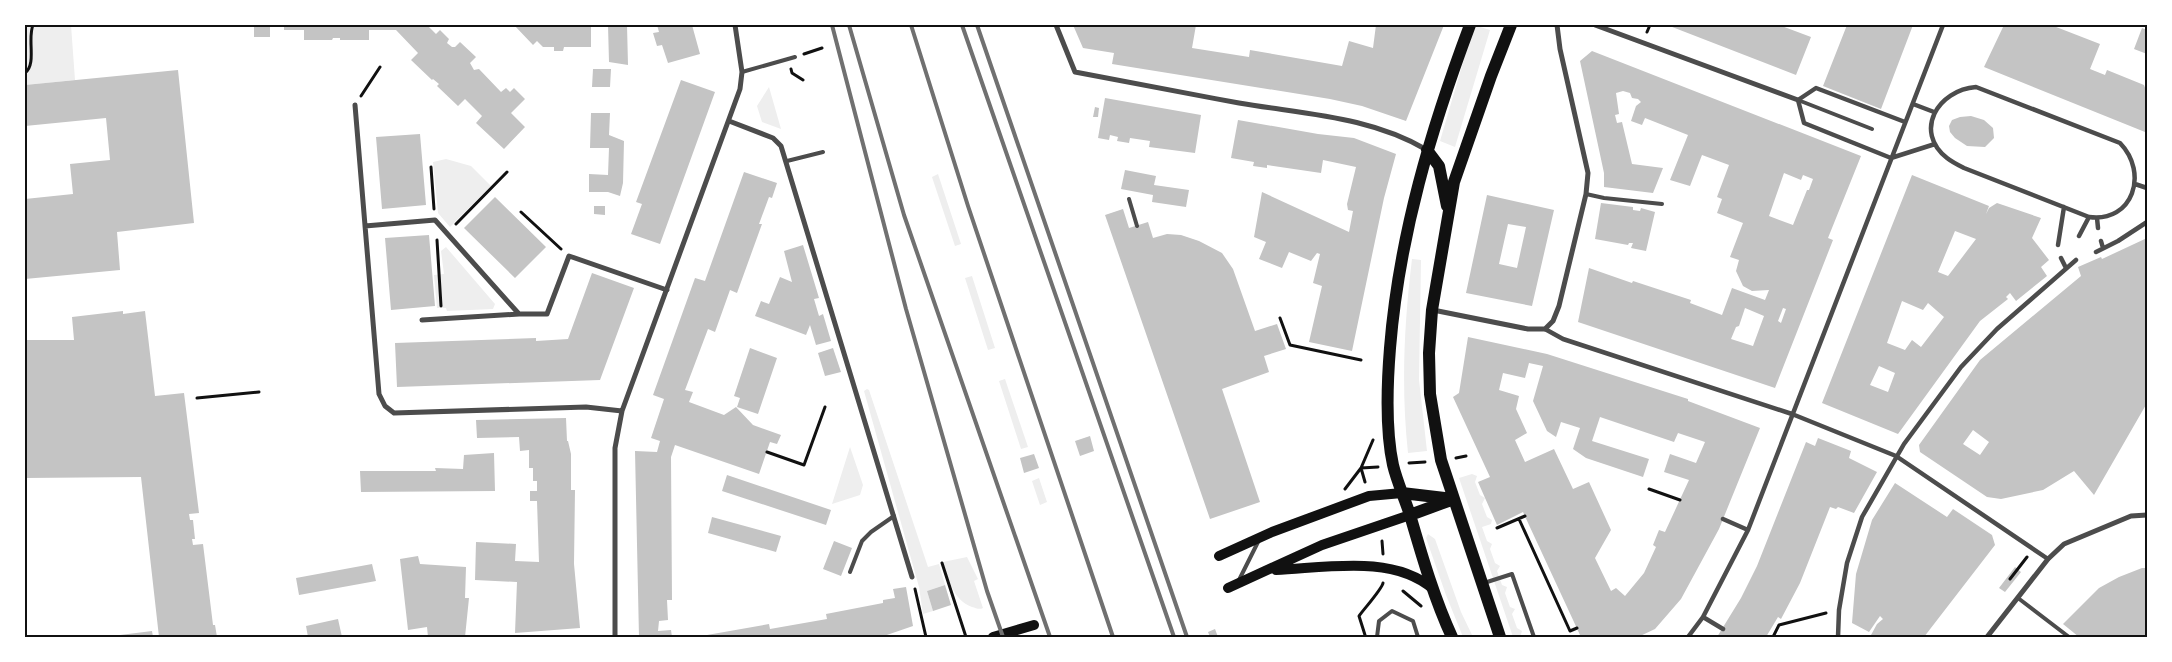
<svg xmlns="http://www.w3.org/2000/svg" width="2172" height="662" font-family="Literata,serif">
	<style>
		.green { fill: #eee }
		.building { fill: #c4c4c4; fill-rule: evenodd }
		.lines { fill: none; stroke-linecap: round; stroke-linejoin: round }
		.path { stroke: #111; stroke-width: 3 }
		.service { stroke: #4c4c4c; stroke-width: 4 }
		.pedestrian { stroke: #4c4c4c; stroke-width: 4.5 }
		.minor { stroke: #4c4c4c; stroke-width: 5 }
		.secondary { stroke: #111; stroke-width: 10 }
		.primary { stroke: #111; stroke-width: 12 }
		.rail { stroke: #707070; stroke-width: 4 }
		.neatline { fill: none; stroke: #111; stroke-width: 2 }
	</style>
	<rect width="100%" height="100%" fill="#fff"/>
	<path class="green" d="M25,25H71L75,80L25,85Z
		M1474,25L1490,30L1455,147L1440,141Z
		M769,87L781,129L762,122L757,106Z
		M446,159L471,166L491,186L450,227L438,213L433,162Z
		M938,174L961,244L955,246L932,177Z
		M446,247L495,304L493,309L447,311L446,308H437L434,275L444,274L441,251Z
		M1412,259L1421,260L1419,380L1427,451L1408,453C1401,388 1404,324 1412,259Z
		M972,276L995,348L988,350L965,278Z
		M1005,379L1028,447L1021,449L999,381Z
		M867,389L869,390L928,567L939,564L945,585L927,591L933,611L923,614L919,587L864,391Z
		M850,447L863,485L860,495L832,504Z
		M1472,474L1477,476L1475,482L1480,495L1485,498L1482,504L1487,517L1492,520L1491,524L1482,527L1487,541L1492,544L1490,549L1495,563L1500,566L1497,571L1502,585L1507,587L1505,593L1510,607L1515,609L1512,614L1517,628L1522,631L1520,637H1513L1459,478Z
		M1039,478L1047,502L1040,505L1032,481Z
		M1428,534L1435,539L1461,612L1473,637H1463L1446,595L1426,538Z
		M967,557L978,579L974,581L983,608C979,610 976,608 972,607C953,600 949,580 943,562Z"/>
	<path class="building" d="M254,25H270V37H254Z
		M284,25H427L436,34L440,30L449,39L447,43L452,47H455L460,42L476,57L470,63L474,70L479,69L501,92L506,88L510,92L514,88L525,99L511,113L525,127L504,149L476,123L482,116L465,99L458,106L437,86L439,84L433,79L432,80L411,60L418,53L396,30H369V40H340V38H333L332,40H304V30H284Z
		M514,25H591V47H564L563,51H554V47H543L537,41L533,45Z
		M608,25H627L628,65L609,62Z
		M657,25H692L700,54L668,63L662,45L657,46L653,33L659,32Z
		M1073,25H1105L1118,27L1119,25H1196L1192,48L1249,57L1250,50L1342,66L1349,41L1373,48L1376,25H1444L1406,121L1362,106L1330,99L1112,64L1114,53L1083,48Z
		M1667,25H1779L1811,37L1796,75Z
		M1847,25H1913L1881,109L1823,86Z
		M2004,25H2051L2100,44L2090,69L2105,75L2107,70L2144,85L2147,93V135L2145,132L1984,67Z
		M2142,28L2147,30V54L2134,49Z
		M1592,51L1861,156L1828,238L1833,240L1775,388L1578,322L1589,268L1632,283L1633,281L1691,300L1690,303L1722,315L1732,288L1765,300L1769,290L1752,291L1743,286L1736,271L1739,260L1730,257L1743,223L1717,213L1722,199L1717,197L1729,165L1702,155L1690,186L1670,180L1688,135L1645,118L1642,125L1631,121L1636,106L1641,102L1638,99L1632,98L1630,93L1623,91L1616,93L1619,114L1615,115L1617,123L1622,122L1632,164L1663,168L1653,193L1604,187V173L1580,61ZM1784,173L1801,180L1803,175L1813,179L1809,190H1807L1793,225L1769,216ZM1745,308L1764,316L1753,346L1731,339L1736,327L1739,326ZM1783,308L1786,309L1781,323L1778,321Z
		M593,69H611L610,87H592Z
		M178,70L194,223L117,232L120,270L25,279V199L73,194L70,164L110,160L106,118L25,126V85Z
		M681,80L715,92L660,244L631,234L642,204L636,202Z
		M1105,98L1201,115L1195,153L1149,147L1150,141L1130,138L1129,143L1117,141L1118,137L1110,135L1109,140L1098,138Z
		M1095,107L1099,108L1098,117H1093Z
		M591,113H610L609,135L624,141L623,183L620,196L608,192H589V174L608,175L609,148H590Z
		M1971,116L1984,120L1993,128L1994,138L1985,147L1967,146L1955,138L1950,132L1949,126L1952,120L1960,117Z
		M1238,120L1318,134L1354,138L1396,154L1384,198L1352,351L1309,342L1322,286L1313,283L1320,254L1317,253L1311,261L1289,252L1282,268L1259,259L1266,242L1254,237L1262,192L1349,232L1353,211L1348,210L1347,204L1356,167L1323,160L1321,173L1267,165V168L1253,166L1254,162L1231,158Z
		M420,134L426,205L382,209L376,137Z
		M1125,170L1156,176L1154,185L1189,190L1186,207L1152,202L1153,195L1121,189Z
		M744,172L777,183L772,198L769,197L759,224H762L737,293L730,290L715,332L708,329L685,390L693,392L689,402L724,415L736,407L753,425L781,435L777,444L770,442L759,474L675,445L671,457L672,600H667L668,620L659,621L658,631L671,630L672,637H639L635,451L657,452L660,441L651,438L664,399L653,395L695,278L705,281Z
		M1912,175L1989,206L1986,214L1989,208L1997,203L2041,218L2032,238L2049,260L2041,267L2047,276L2016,301L2010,293L2006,297L2008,299L1980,321L1898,434L1822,403ZM1955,231L1976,239L1948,276L1938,272ZM1902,301L1923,310L1928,303L1944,317L1921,347L1912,340L1905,350L1887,343ZM1879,366L1895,373L1888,392L1870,385Z
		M1487,195L1554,210L1532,306L1466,293ZM1508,224L1526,227L1517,268L1499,264Z
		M495,197L546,247L515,278L464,228Z
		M1601,203L1633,207V210L1640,211L1641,208L1655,212L1646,251L1631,248L1633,243H1629L1628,245L1595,239Z
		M594,206H605V215L594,214Z
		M1123,209L1129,228L1148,222L1153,238L1167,234L1181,235L1199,241L1222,253L1233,269L1255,331L1277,324L1286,349L1264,356L1269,372L1222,389L1260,502L1210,519L1105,215Z
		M429,235L435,306L391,310L385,238Z
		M2147,238V403L2094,495L2074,471L2043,490L2001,499L1987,497L1920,452L1919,445L1980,360L2081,276L2078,267L2101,257L2102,259ZM1973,430L1989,442L1980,455L1963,444Z
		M803,245L819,298L814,299L819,316L823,314L831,341L816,345L810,325L806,335L755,316L761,301L769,304L780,277L792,282L784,251Z
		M592,273L634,288L600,380L397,387L395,343L536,338V341L568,339Z
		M123,311V314L145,311L155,396L184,393L199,513L189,514L190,520H193L195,539H192L193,545L203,544L213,625H215L217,637H159L141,477L25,478V340H74L72,317Z
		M1468,337L1547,354L1688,399V401L1760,428L1719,529L1681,599L1655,629L1638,637H1575L1580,635L1523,512L1497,525L1478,482L1490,477L1453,397L1459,393ZM1529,363L1543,366L1533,401L1547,431L1556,437L1561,422L1580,428L1573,449L1586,458L1643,477L1649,459L1592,441L1600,417L1674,442L1678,433L1705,442L1696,463L1670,454L1664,472L1689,480L1665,532L1659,530L1653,545L1656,547L1644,573L1625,596L1616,588L1611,591L1595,558L1611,530L1589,482L1573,489L1554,449L1525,462L1515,440L1527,433L1516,409L1519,396L1499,390L1503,373L1525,378Z
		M750,348L777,358L758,414L737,407L740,398L734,396Z
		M833,348L841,372L825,376L818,353Z
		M566,418L567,441H568L571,454V490H575L574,564L580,628L515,633L517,582L475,580L476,542L516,544L515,561L539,562L537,501H530V491H537V481H533V468H529V450L520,451L519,437L477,438L476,420Z
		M1090,436L1094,451L1080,456L1075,441Z
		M1818,438L1851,451L1849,458L1877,472L1854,513L1838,507L1836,509L1830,507L1800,583L1781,619L1778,617L1766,637H1717L1741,598L1757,566L1806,442L1815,446Z
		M494,453L495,491L361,492L360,471H436L435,468L463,469L464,455Z
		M1034,454L1039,468L1024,473L1020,458Z
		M727,475L831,510L826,525L722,491Z
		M1895,483L1947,517L1953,509L1992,535L1995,545L1924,637H1874L1871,635L1877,624L1883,619L1880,616L1869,632L1852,623L1856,574L1872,520Z
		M712,517L781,536L776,552L708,533Z
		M834,541L852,548L841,576L823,569Z
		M418,556L420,564L466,567L465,598H469L465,637H428L427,627L408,630L400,559Z
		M372,564L376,581L299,595L296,578Z
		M2015,567L2021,572L2005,592L1999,588Z
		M2142,568H2147V637H2079L2063,624L2099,588L2119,577Z
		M945,585L951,605L933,611L927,591Z
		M906,587L913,626L881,637H707V635L769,624L770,629L827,619L826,614L883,603V600L895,598L893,589Z
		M338,619L342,637H308L306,626Z
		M1215,629L1218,637H1210L1208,632Z
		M152,631L153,637H112V636Z"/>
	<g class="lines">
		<path class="path" d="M1647,32L1650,25
			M804,54L822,48
			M791,69L792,73L803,80
			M25,73C37,64 27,39 33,25
			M361,96L380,67
			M431,167L434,209
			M521,212L561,249
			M456,224L507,172
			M437,240L441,306
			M1280,318L1290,345L1361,360
			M197,398L259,392
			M767,452L804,465L825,407
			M1456,458L1466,456
			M1409,463L1425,462
			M1365,482L1361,468L1378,467
			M1345,489L1361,468L1373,440
			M1649,489L1680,500
			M1519,519L1570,631L1577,628
			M1497,528L1525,516
			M1382,541L1383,554
			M942,563L966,637
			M2010,579L2027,557
			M915,589L926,637
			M1403,591L1421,606
			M1365,635L1359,616C1364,609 1382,589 1383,583
			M1773,637L1779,625L1826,613"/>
		<path class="service" d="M742,72L795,57
			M1798,100L1872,129
			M787,161L823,152
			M1586,194L1604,198L1662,204
			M1129,199L1137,226
			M850,572L862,541L871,532L894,516
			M1239,580L1259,540
			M1484,583L1512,574L1534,637
			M2018,598L2069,637
			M1377,637L1379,621L1392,611L1413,621L1418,637"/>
		<path class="pedestrian" d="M1976,87L2120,143C2149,173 2133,223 2089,217L1964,168C1958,165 1952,162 1947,158C1913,131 1938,90 1976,87Z
			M1913,104L1934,112
			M1905,122L1816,88L1798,100L1804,123L1891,158L1935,144
			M2135,184L2147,188
			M2097,218L2098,228
			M2079,236L2089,217
			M2101,241L2103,248
			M2058,245L2064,207
			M2096,252L2118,241L2147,222
			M2061,258L2066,268
			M1545,329L1563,339L1792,414L1896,456L2048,559
			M1723,519L1748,530
			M1703,617L1723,629
			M1688,637L1703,617L1748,530L1943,25
			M1838,637L1839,610L1847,563L1862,517L1904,444L1961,367L1997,329L2076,260"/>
		<path class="minor" d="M1056,25L1075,72C1129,82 1184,93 1239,103C1302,114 1370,116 1427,150
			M1595,25L1798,100
			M355,105L379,394L385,406L394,413L586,407L622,411
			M729,121L773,138L781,146L912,577
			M365,226L435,220L519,314H547L569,256L667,290
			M1433,310L1528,329H1545L1553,321L1559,306L1586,194L1588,173L1560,49L1557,25
			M422,320L519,314
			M615,637V448L622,411L740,89L742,72L735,25
			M1987,637L2048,559L2064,544L2131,516L2147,515"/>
		<path class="secondary" d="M1219,556L1272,532L1369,496L1402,493
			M1276,570C1325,568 1393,554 1433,589
			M1228,588L1322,545L1410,515
			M993,637L1034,625"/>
		<path class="primary" d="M1427,150L1439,166L1447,206
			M1402,493L1453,499
			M1410,515L1451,500
			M1452,637C1434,598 1422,556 1410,515C1405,499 1397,482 1393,465C1385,428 1387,385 1390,348C1399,236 1431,129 1470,25
			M1500,637L1441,460L1430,394L1429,353L1432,310L1454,182L1491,76L1511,25"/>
		<path class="rail" d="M832,25L906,309L987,591L1003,637
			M849,25L904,215L1050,637
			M911,25L968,206L1113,637
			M962,25L1174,637
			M977,25L1187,637"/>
	</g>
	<rect width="2172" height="662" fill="none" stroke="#ffffff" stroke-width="52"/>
	<rect x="26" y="26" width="2120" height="610" class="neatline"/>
</svg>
